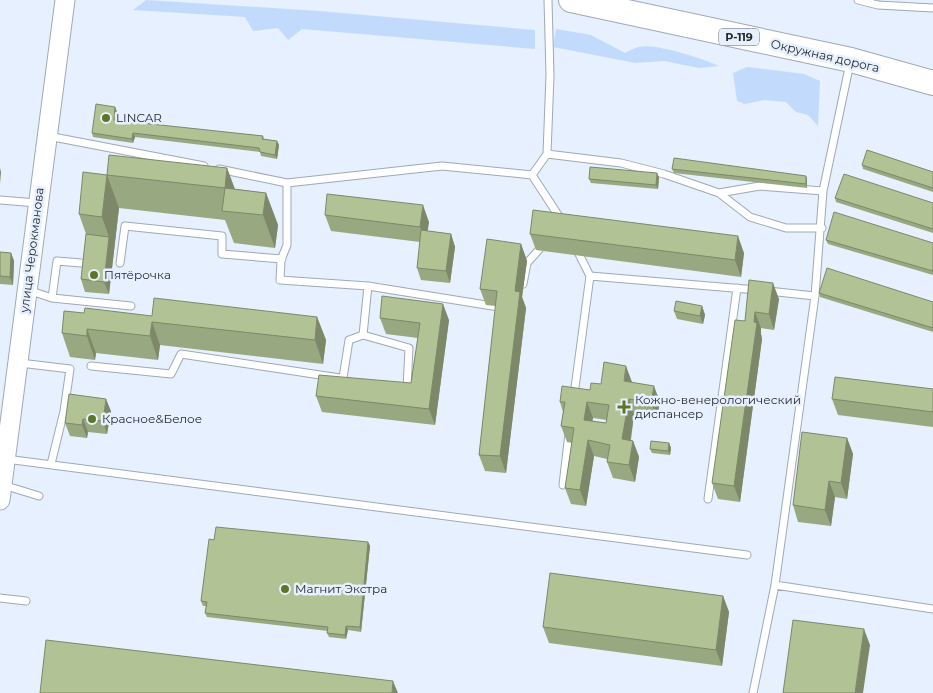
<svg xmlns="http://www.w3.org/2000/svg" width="933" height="693" font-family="Montserrat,sans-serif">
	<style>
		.green { fill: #c2dbfc }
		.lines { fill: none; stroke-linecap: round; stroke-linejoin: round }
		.lane-casing { stroke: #9fa9b5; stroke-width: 9 }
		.secondary-casing { stroke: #9fa9b5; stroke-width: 21 }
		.highway-casing { stroke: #9fa9b5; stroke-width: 26 }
		.lane { stroke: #fff; stroke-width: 7 }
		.secondary { stroke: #fff; stroke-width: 19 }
		.highway { stroke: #fff; stroke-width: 24 }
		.wall { fill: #98a880; fill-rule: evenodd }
		.shaded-wall { fill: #7c8868 }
		.building { fill: #b1c395; stroke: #7c8868; fill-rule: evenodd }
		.poi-dot { fill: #5c7628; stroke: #e6f0fe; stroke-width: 2 }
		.labels { text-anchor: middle; stroke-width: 5; stroke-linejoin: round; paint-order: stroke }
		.shield { fill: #e6f0fe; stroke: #5f656c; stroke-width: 1 }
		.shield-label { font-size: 11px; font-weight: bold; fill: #25292e }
		.street-label { font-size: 12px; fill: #25292e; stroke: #e6f0fe }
		.poi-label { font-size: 12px; fill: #25292e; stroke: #e6f0fe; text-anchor: start }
	</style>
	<rect width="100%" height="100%" fill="#e6f0fe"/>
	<path class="green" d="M146,0L319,11L535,30V49L302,29L288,40L278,28L253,31L245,17L133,10Z
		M556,29L591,35L625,53C629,51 634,48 639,47C656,43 703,59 719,66L699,68L664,61L635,63L553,47Z
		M747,67L804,74L820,81L818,126L808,115L796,112L786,102L764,100L745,104L737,101L733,73Z"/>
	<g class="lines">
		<g class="lane-casing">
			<path id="lane" d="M548,0L550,75L547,154L532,175L562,221
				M858,0L878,5L933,8
				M48,136L204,166
				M547,154L621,163L664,174L719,193L750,217L786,228H822
				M219,169L287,183V245L281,260L280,280L368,286L363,335L409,348L407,388L403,387
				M287,183L442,166L532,175
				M719,193L760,186L823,191
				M0,200L37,203
				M81,263L57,261L52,298L131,306
				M120,263L125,226L222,236V254L282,259
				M590,276L757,290
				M523,284L527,263L544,244
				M368,286L505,308
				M28,290L52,298
				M768,291L815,296
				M20,363L70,369L64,411L51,464
				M91,366L171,374L181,354L340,378
				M343,378L349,340L363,335
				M574,395L590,276L576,248
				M6,459L747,555
				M3,485L39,496
				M563,485L569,433
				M708,499L737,288
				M775,585L933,609
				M0,598L26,601
				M753,693L775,585L815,296L823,191L850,63"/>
		</g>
		<g class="secondary-casing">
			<path id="secondary" d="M0,500L65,0"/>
		</g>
		<g class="highway-casing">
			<path id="highway" d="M571,0L851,60L933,83"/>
		</g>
		<use href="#lane" class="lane"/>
		<use href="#secondary" class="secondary"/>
		<use href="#highway" class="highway"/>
	</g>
	<path class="wall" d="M115,107L117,112L116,121L263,136L264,139L277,141L279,145L277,159L261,156L260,152L135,137L133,143L93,137L92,133Z
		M862,165L933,172V192L863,169Z
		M227,168L235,189L266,193L278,225L275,248L234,243L225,220L119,208L109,294L85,292L81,279L86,234L79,214L107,175Z
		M672,169L806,176L807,180V188L674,173Z
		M659,177L658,189L591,183L589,179Z
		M835,198L933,203V233L836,202Z
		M325,215L429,222L427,231L451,234L455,247L450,283L421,280L417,268L420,242L331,231Z
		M530,234L744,253L741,277L536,250Z
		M826,240L933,243V275L828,244Z
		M521,244L527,261L522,297L526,308L506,473L485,471L479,455L496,306L486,305L480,289Z
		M0,252L11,253L14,261L13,285L0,284Z
		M749,280L779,299L774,330L761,328V334L762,339L740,502L718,499L712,483L745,321Z
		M819,293L933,302V332L820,297Z
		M702,306L705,315L703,324L677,319L674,311Z
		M84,313L152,316L317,317L326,340L323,364L160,345L158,360L96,353L95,360L70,357L62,333Z
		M380,318L449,320L435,425L322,412L316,396L411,383L418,338L386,334Z
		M632,382L660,402L657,418L634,415L631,440L633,441L639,457L635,482L613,478L607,462V459L594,456L586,506L571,504L565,488L572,443L567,442L561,426L563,412L560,402L590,390L601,384ZM593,418L607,420L606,423L592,421Z
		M933,389V427L838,415L832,399Z
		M111,411L107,434L88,432L87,438L70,436L65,423Z
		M847,438L853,454L847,499L835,497L831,526L798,522L793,505Z
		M669,443L671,448L670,455L652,453L650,449Z
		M368,542L370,546L361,632L348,630L346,639L329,637L327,633L328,631L207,617L205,613L206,606H203L201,601Z
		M723,596L729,612L722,666L549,643L543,627Z"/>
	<path class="shaded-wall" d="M115,107L117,112L115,125L114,120Z
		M133,133L135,137L133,143L132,139Z
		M277,141L279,145L277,159L275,155Z
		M0,168L1,172L0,184Z
		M227,168L239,201L225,188Z
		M657,173L659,177L658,189L656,185Z
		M107,175L119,208L109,294L104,282L109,237L102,217Z
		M806,176L807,180V188L806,184Z
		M266,193L278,225L275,248L263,215Z
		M423,205L429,222L426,243L420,227Z
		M451,234L455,247L450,283L446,271Z
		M738,236L744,253L741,277L735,260Z
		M521,244L527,261L522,297L526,308L506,473L500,456L515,291Z
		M11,253L14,261L13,285L10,277Z
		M773,283L779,299L774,330L769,314Z
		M443,304L449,320L435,425L429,409Z
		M702,306L705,315L703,324L700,316Z
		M755,312L761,328V334L762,339L740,502L734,486Z
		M317,317L326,340L323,364L315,340Z
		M152,322L160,345L158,360L150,336Z
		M87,329L96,353L95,360L87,336Z
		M626,366L632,382L630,397L624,381Z
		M654,386L660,402L657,418L651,402Z
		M106,399L111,411L107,434L103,421Z
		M629,399L634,415L628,455L622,439Z
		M587,402L593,418L590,436L584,420Z
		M83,419L88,432L87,438L82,425Z
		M847,438L853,454L847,499L841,483Z
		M588,440L594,456L586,506L580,490Z
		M633,441L639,457L635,482L629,465Z
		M669,443L671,448L670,455L668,451Z
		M829,481L835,497L831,526L825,510Z
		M368,542L370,546L361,632L360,627Z
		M723,596L729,612L722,666L716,650Z
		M346,626L348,630L346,639L345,635Z
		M864,629L870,645L863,693H855Z
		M393,681L398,693H392Z"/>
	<path class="building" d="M96,104L115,107L114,120L263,136L262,139L277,141L275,155L260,152L259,148L133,133L132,139L92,133Z
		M867,150L933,172V188L862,165Z
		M109,155L227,168L225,188L266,193L263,215L222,211L225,188L107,175L102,217L79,214L83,172L107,175Z
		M674,158L806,176V184L672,169Z
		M590,167L657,173L656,185L589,179Z
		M844,174L933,203V229L835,198Z
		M327,194L423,205L420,227L325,215Z
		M533,210L738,236L735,260L530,234Z
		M834,212L933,243V271L826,240Z
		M421,230L451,234L446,271L417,268Z
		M86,234L109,237L104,282L81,279Z
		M487,239L521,244L515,291L520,292L500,456L479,455L497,291L480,289Z
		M0,252L11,253L10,277L0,276Z
		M827,268L933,302V328L819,293Z
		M749,280L773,283L769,314L755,312L754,322L757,323L734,486L712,483L735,320L745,321Z
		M382,296L443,304L429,409L316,396L319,375L411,383L420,323L380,318Z
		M154,298L317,317L315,340L152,322L150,336L87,329V336L62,333L64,311L84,313L85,308L152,316Z
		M676,301L702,306L700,316L674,311Z
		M604,362L626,366L624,381L654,386L651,402L629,399L622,439L633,441L629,465L607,462L610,445L588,440L580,490L565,488L574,428L561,426L565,402H560L562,386L590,390L591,383L601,384ZM587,402L609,405L606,423L584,420Z
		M835,377L933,389V412L832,399Z
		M69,394L106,399L103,421L83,419L82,425L65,423Z
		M802,432L847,438L841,483L829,481L825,510L793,505Z
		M651,441L669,443L668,451L650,449Z
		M216,527L368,542L360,627L346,626L345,635L327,633L328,627L205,613L207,602L201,601L209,539L214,540Z
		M550,573L723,596L716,650L543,627Z
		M793,620L864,629L855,693H783Z
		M46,640L393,681L392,693H40Z"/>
	<g class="poi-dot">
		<circle cx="106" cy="118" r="5"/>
		<circle cx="94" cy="275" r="5"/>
		<path d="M621.5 399.5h5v5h5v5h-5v5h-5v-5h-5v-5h5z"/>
		<circle cx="92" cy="419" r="5"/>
		<circle cx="285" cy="589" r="5"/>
	</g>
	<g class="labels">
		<rect class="shield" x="719" y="28.5" width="40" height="17" rx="4"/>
		<g class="shield-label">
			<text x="739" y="41">Р-119</text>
		</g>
		<g class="street-label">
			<text transform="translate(825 56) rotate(13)" y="4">Окружная дорога</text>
			<text transform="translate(32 250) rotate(-83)" y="4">улица Черокманова</text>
		</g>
		<g class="poi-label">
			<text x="116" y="122">LINCAR</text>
			<text x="104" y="279">Пятёрочка</text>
			<text x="635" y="404">Кожно-венерологический<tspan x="635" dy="14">диспансер</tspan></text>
			<text x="102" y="423">Красное&amp;Белое</text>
			<text x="295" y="593">Магнит Экстра</text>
		</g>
	</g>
</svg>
